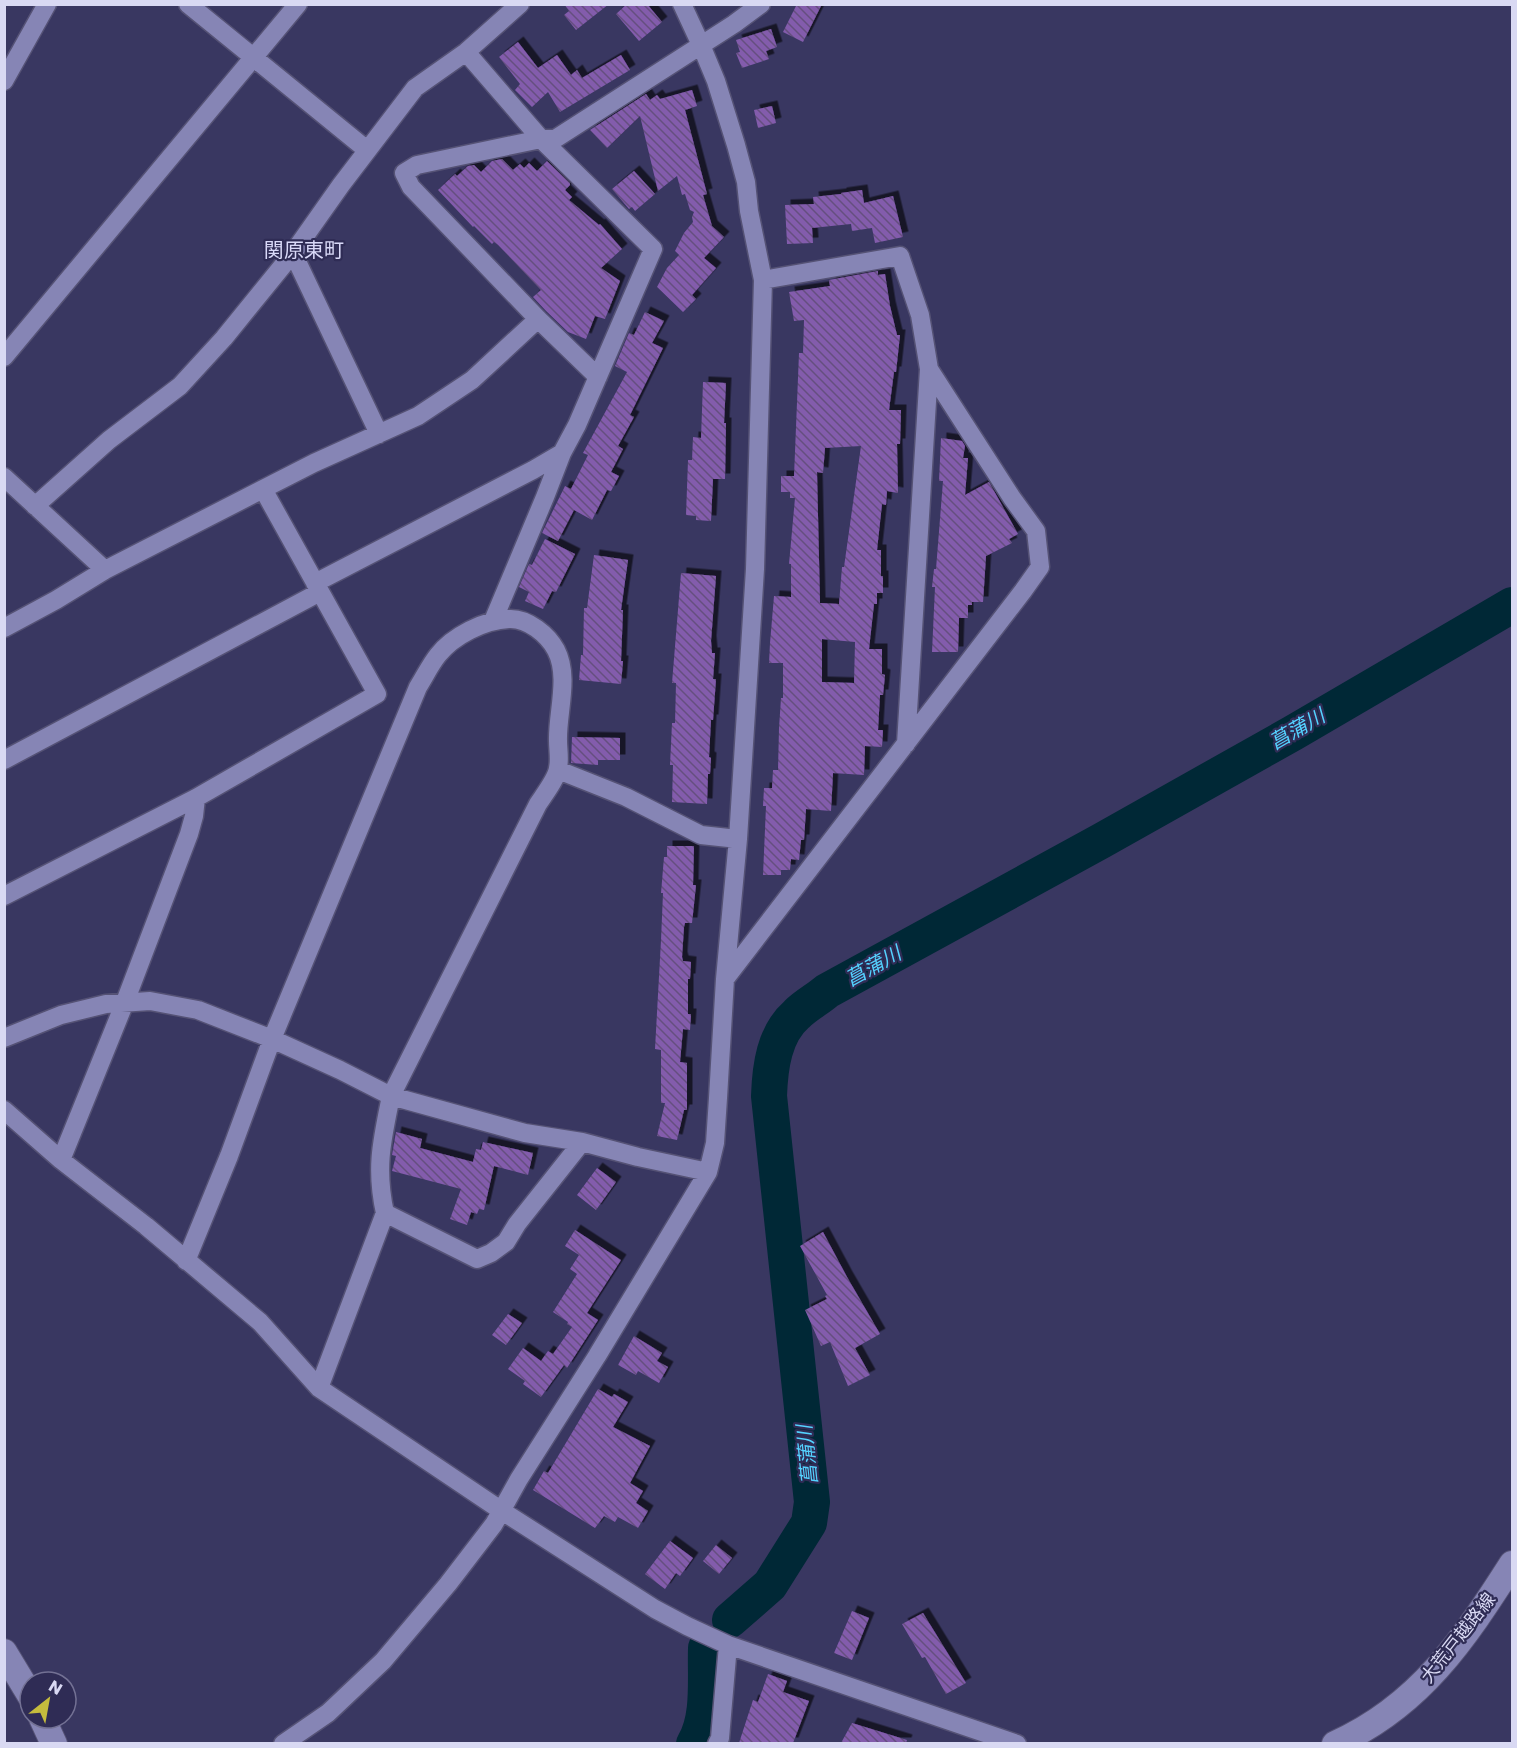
<svg xmlns="http://www.w3.org/2000/svg" width="1517" height="1748" font-family="Poppins,'Noto Sans JP',sans-serif">
	<style>
		.lines { fill: none; stroke-linecap: round; stroke-linejoin: round }
		.river { stroke: #002836; stroke-width: 36 }
		.building { fill: url(#building-back-hatch); fill-rule: evenodd; filter: url(#shadow) }
		.street-casing { stroke: #555275; stroke-width: 21 }
		.secondary-casing { stroke: #555275; stroke-width: 28 }
		.street { stroke: #8685b5; stroke-width: 18 }
		.secondary { stroke: #8685b5; stroke-width: 26 }
		.labels { text-anchor: middle; stroke-width: 4.5; stroke-linejoin: round; paint-order: stroke }
		.street-label { font-size: 18px; fill: #d9d9f3; stroke: #2f2c55 }
		.neighbourhood-label { font-size: 20px; fill: #d9d9f8; stroke: #2f2c55 }
		.water-label { font-size: 20px; font-style: italic; fill: #54d2ff; stroke: #2f2c55 }
	</style>
	<defs>
		<pattern id="building-back-hatch" width="6" height="6" patternUnits="userSpaceOnUse" patternTransform="scale(1.5)"><rect width="6" height="6" fill="#835bac"/><path d="M-1 5l2 2M0 0l6 6M5-1l2 2" fill="none" stroke="#654f7f"/></pattern>
		<filter id="shadow"><feDropShadow dx="5.5" dy="-5.5" stdDeviation="0" flood-color="#0009"/></filter>
	</defs>
	<rect width="100%" height="100%" fill="#393761"/>
	<g class="lines">
		<path class="river" d="M730,1620L770,1585L809,1523L812,1502L769,1096C770,1067 774,1034 797,1014C806,1005 818,999 827,991L1101,841L1293,733L1512,605
			M694,1744C710,1717 705,1679 706,1648"/>
	</g>
	<path class="building" d="M564,4H609L576,30L564,15L569,11Z
		M627,4H647L662,22L639,41L616,14Z
		M797,4H822L803,42L783,32Z
		M771,29L777,47L766,51L769,59L742,68L736,53L740,52L736,40Z
		M518,42L538,68L557,55L571,75L577,70L582,78L621,55L630,70L560,112L548,92L532,107L515,90L520,84L499,57Z
		M692,90L697,106L685,110L707,194L703,195L712,226L724,237L704,258L716,268L692,295L696,299L683,312L657,287L667,268L679,255L675,251L684,233L693,222L692,217L694,212L690,210L685,194L682,195L677,176L658,191L640,116L607,148L590,130L646,94L650,100L657,95L660,99Z
		M772,106L776,123L758,128L754,110Z
		M502,159L513,170L520,164L524,168L529,163L537,171L547,161L570,183V185L565,190L572,197L569,200L599,225L600,224L622,249L601,268L620,281L605,319L595,316L586,339L568,332L546,311L533,297L541,290L498,245L494,242L492,244L474,226L473,227L438,190L455,174L457,176L468,166L474,165L481,172L492,161Z
		M634,171L655,194L635,211L632,207L629,209L612,189Z
		M862,190L864,203L893,196L903,237L875,243L872,228L852,231L851,224L812,228L813,243L787,244L785,205L814,204L813,197L841,194V193Z
		M878,271V275L885,274L890,306L897,335H900L896,372H894L889,410H901L900,444H897L898,493L887,491L886,505L882,504L877,550H881V576H883V593H877V604H874L869,649H882V674L885,675L883,695H880L878,730H883L882,747L865,746L864,775L833,773L831,811L806,809L804,840H801L799,860L791,859L790,870H781V875H763L766,806H763L764,788H772L773,770H778L779,728L781,698H783V663H769L770,643L774,596L791,597V564H789L795,498H790V492H781V476H794L799,353H803L804,320L794,321L789,292L830,286L829,280ZM861,446L844,567H842L839,604L820,603L817,472L823,473L825,448ZM822,639L855,642L854,683L822,682Z
		M645,312L664,321L652,343L663,348L630,415L634,417L618,446L623,449L611,472L619,476L611,491L607,490L592,520L574,510L558,541L542,533L565,486L571,489L588,455L583,453L627,372L615,366L629,333L634,335Z
		M703,382L726,383L724,423H726L725,479H713L711,521L696,520V516L686,515L688,460H692L693,437L701,438Z
		M941,438L962,441L965,446L963,458H968L965,495L989,482L1018,534L1009,539L1012,543L986,556L983,602H972V605H968V618H959L958,652H932L935,587H932L934,569H936L943,481H939Z
		M545,539L575,554L556,592L552,591L543,609L525,601L529,592L519,587L529,564L532,565Z
		M594,555L628,560L621,610H623L621,661H623L621,684L579,680L581,655H583L584,608H587Z
		M681,573L716,576L711,641L712,653H715L713,679H716L713,720H711L709,757L711,758L710,774H708L707,804L672,802L673,765H670L672,723H675L676,683H672Z
		M572,737L620,738V760H598V765L571,763Z
		M667,846H694L693,885H696L692,923H685L684,927L682,957L683,961L691,962L690,979H688V1014H691L690,1030L683,1029L680,1062L687,1063V1110H684L677,1140L657,1136L665,1103H661V1050L655,1049L661,940L663,893H661L664,857H667Z
		M396,1132L422,1139L420,1148L473,1162L476,1149L481,1150L483,1142L533,1153L528,1175L494,1166L484,1210L479,1209L477,1214L471,1212L467,1225L450,1219L461,1189L392,1171L396,1156L392,1155Z
		M597,1168L616,1182L596,1210L577,1195Z
		M575,1230L621,1260L587,1313L598,1320L567,1368L564,1365L541,1397L523,1384L525,1381L508,1369L523,1348L541,1361L548,1351L553,1354L572,1327L567,1324L568,1322L553,1312L577,1274L570,1269L579,1255L565,1246Z
		M823,1232L847,1277L880,1334L855,1348L870,1375L848,1386L830,1342L821,1346L805,1310L827,1299L825,1296L827,1295L800,1246Z
		M508,1314L522,1323L506,1345L492,1335Z
		M634,1336L662,1353L657,1361L668,1367L659,1383L638,1371L636,1375L618,1365Z
		M598,1389L612,1397L614,1394L628,1402L613,1427L650,1446L630,1483L643,1491L636,1503L648,1511L638,1528L618,1517L615,1522L604,1516L595,1528L533,1490L544,1471L548,1473Z
		M670,1541L693,1558L680,1576L676,1573L665,1589L645,1574Z
		M716,1545L732,1558L719,1574L703,1561Z
		M852,1611L869,1618L852,1660L834,1653Z
		M923,1613L966,1683L946,1694L925,1657L922,1658L902,1624Z
		M768,1674L787,1681L783,1692L809,1701L793,1743H739L753,1700L758,1702Z
		M852,1723L907,1740L906,1743H841Z"/>
	<g class="lines">
		<g class="street-casing">
			<path id="street" d="M188,4L367,150
				M4,81L47,4
				M293,253L379,434
				M763,280L900,256L920,315L929,369L906,744
				M4,357L298,4
				M598,377L538,319L411,187L404,173L417,165L541,139H555L734,24L761,4
				M4,477L105,570L314,463L418,416L472,380L538,319
				M35,506L109,440L180,386L224,338L293,253L341,185L415,88L466,52L520,4
				M315,583L533,470L562,453L577,425L653,249L541,139L466,52
				M493,621L545,497L562,453
				M4,628L56,600L105,570
				M4,760L320,592
				M558,770L626,797L701,835L738,839
				M4,896L196,798L377,694L263,489
				M725,979L1023,591L1040,567L1036,531L1012,498L929,369
				M4,1038L61,1015L106,1004L150,1001L198,1010L272,1039L340,1070L391,1096L525,1133L582,1142L638,1157L708,1172
				M4,1110L61,1160L146,1226L260,1322L319,1388L502,1511L655,1609L687,1626L728,1645L1017,1744
				M61,1160L125,1002L189,834L194,816L196,798
				M385,1213L477,1259L491,1253L506,1242L517,1224L582,1142
				M186,1261L229,1156L272,1039L418,687C425,676 430,665 438,655C453,636 484,620 509,619C528,618 548,635 556,650C570,677 557,713 558,741C558,750 560,759 558,768C557,778 544,795 538,804L391,1096C382,1140 375,1168 385,1213L319,1388
				M283,1744L328,1713L383,1661L448,1584L494,1524L519,1479L597,1356L708,1172L715,1143L718,1098L725,979L738,839L755,569L763,280L749,211L746,182L736,145L716,81L701,45L682,4
				M717,1744L720,1738L728,1645"/>
		</g>
		<g class="secondary-casing">
			<path id="secondary" d="M4,1652L30,1695
				M42,1718L54,1744
				M1335,1744C1420,1706 1464,1639 1512,1564"/>
		</g>
		<use href="#street" class="street"/>
		<use href="#secondary" class="secondary"/>
	</g>
	<g class="labels">
		<g class="street-label">
			<text transform="translate(1458 1638) rotate(-52)" y="6">大荒戸越路線</text>
		</g>
		<g class="neighbourhood-label">
			<text x="304" y="257">関原東町</text>
		</g>
		<g class="water-label">
			<text transform="translate(1297 729) rotate(-30)" y="7">菖蒲川</text>
			<text transform="translate(873 966) rotate(-29)" y="7">菖蒲川</text>
			<text transform="translate(807 1455) rotate(-96)" y="7">菖蒲川</text>
		</g>
	</g>
	<rect width="1517" height="1748" fill="none" stroke="#d9d9f3" stroke-width="12"/>
	<g transform="translate(48 1700) rotate(31)"><circle r="28" fill="#2f2c55" stroke="#737194" stroke-width="1.5"/>
	<path d="M0-4.5L10 22L0 15L-10 22Z" fill="#c5bc3d"/>
	<text y="-9" font-size="16" font-weight="bold" text-anchor="middle" fill="#d9d9f3">N</text>
	</g>
</svg>
